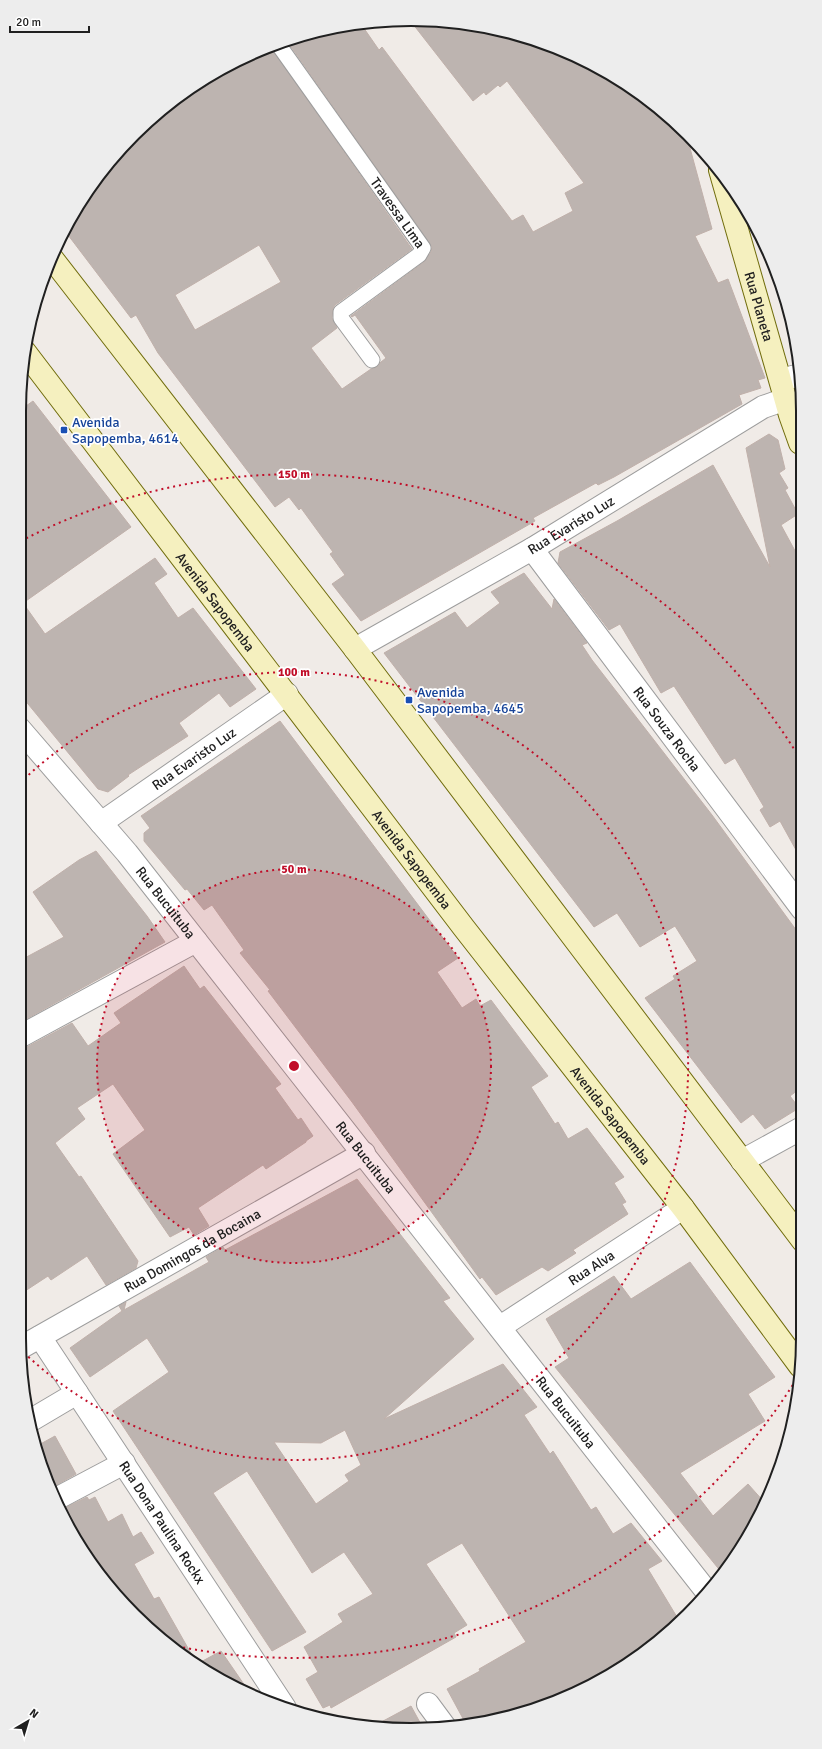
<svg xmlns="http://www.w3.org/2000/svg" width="822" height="1749" font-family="Signika,sans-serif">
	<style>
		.building { fill: #bdb4b0; stroke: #c0b0aa; fill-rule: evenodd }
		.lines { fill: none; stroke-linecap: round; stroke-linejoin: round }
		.lane-casing { stroke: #9d9d9d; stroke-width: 17 }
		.street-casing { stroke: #9d9d9d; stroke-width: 24 }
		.secondary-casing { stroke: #716d0d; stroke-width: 24 }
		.lane { stroke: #fff; stroke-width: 15 }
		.street { stroke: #fff; stroke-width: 22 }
		.secondary { stroke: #f5f0bf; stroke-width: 22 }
		.ring { fill: none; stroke: #c10e29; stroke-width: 2; stroke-dasharray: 2 4 }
		.transit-dot { fill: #1a4fb4; stroke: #fff; stroke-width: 1.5 }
		.labels { text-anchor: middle; stroke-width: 3.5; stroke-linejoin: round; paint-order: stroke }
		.street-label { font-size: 14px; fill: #202020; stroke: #fff }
		.transit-label { font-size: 14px; fill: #164399; stroke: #fff; text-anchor: start }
		.rim { fill: none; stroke: #202020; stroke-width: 2 }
		.centre { fill: #c10e29; stroke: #fff; stroke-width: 2 }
		.ring-label { font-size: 12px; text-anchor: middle; font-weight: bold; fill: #c10e29; stroke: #fff; stroke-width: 3.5; stroke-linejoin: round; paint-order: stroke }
	</style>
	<rect width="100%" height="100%" fill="#f0ebe7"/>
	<path class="building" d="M409,19L488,27L561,49L649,100L687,137L712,229L695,236L718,283L728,279L765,378L758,380L761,388L739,395L742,404L614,477L598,485L596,483L533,518L535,521L361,621L332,584L345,575L330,554L333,552L301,508L299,510L289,497L275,507L158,353L136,315L131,318L65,231L85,193L134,134L193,85L261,49L270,46L412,249L335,305L333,308L332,318L337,328L311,348L342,389L371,369L377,367L381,362L386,358L355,315L352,317L351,316L424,262L431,252L432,247L287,41L335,26L361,24L379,50L382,47L512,221L523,215L533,232L573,211L565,193L584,183L507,81L500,87L498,85L486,95L484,92L473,101ZM259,245L281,282L195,330L175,295Z
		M33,401L131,527L23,603L45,634L155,558L167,574L154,583L178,618L193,608L256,689L230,707L219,693L179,723L188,736L128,775L129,776L108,792L98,789L19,693V411Z
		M769,434L778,440L785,469L779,473L788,488L785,490L798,514L781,525L800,560L801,859L780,821L770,827L760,810L764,807L735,758L725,764L674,686L661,693L620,624L609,630L558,563L560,552L617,521L713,465L770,567L746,448Z
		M524,573L552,609L554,599L587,643L582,645L592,660L712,815L802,938V1087L790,1096L799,1108L765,1129L753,1114L741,1123L645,998L675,979L673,976L697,961L675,926L640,947L617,913L594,927L384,653L455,612L467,628L500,603L491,592Z
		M280,721L458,958L437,972L462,1008L476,999L480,1006L491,1000L548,1076L531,1087L555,1124L558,1122L568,1139L587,1128L624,1177L614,1183L626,1202L622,1204L628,1214L573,1250L576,1253L548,1271L542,1267L496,1295L482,1277L480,1279L352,1102L268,991L270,990L240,953L244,950L212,905L204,910L187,889L185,890L144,841V833L150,828L141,816Z
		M96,851L147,916L165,942L19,1023V961L64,937L33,892L79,860Z
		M184,966L200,989L204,986L281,1084L275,1088L298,1120L301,1118L313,1136L306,1141V1142L266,1169L263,1165L198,1208L209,1226L194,1235L189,1227L170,1237L113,1154L145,1130L113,1084L77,1108L85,1119L55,1143L79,1177L81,1176L138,1261L136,1268L106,1285L87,1256L51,1280L48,1276L19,1295V1049L25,1048L72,1023L88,1046L121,1023L114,1013Z
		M357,1179L450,1298L443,1301L474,1339L384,1419L503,1364L537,1407L524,1415L550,1454L553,1451L591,1510L596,1507L613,1534L631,1523L662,1561L648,1569L680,1622L649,1649L585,1689L513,1717L467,1726L447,1689L480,1671L479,1669L526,1642L462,1543L426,1564L467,1625L454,1633L456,1637L331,1708L330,1705L323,1708L306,1679L318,1672L304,1647L343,1622L338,1614L373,1594L344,1552L312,1573L247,1471L213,1493L306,1632L272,1651L113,1411L169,1372L147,1338L90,1377L70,1348L122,1311L119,1306L126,1302L124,1310L209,1262L206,1257L223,1247L225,1250ZM345,1430L361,1465L345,1475L349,1481L316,1504L274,1442L321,1443Z
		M690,1262L775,1377L748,1394L765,1421L680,1473L713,1516L748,1484L765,1503L737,1556L722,1573L555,1367L569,1358L546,1319L614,1276L631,1299Z
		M55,1436L76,1474L51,1488L40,1464L35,1447Z
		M87,1497L89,1500L95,1497L108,1522L122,1514L133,1537L141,1532L154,1553L134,1564L154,1599L159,1597L197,1664L221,1651L252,1696L215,1677L152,1633L100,1577L80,1544L79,1545L71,1534L61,1510Z
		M411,1706L423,1728L386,1729L372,1727Z"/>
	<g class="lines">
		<g class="lane-casing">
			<g id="lane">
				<path id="s1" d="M278,44L423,248L419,255L341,312V318L372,360"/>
			</g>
		</g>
		<g class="street-casing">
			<g id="street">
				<path d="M781,380L800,375"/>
				<path id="s2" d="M532,549L802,909"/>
				<path id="s3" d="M355,649L532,549L763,407L786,399"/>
				<path id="s4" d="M19,728L127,853L707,1592"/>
				<path id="s5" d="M101,823L287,694"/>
				<path d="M19,1037L196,941"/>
				<path d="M742,1161L802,1128"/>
				<path id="s6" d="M500,1327L683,1208"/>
				<path id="s7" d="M40,1337L285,1708"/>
				<path id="s8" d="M20,1348L364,1153"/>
				<path d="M28,1422L77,1393"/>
				<path d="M56,1499L124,1463"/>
				<path d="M428,1704L445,1727"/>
			</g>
		</g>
		<g class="secondary-casing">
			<g id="secondary">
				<path id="s9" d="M720,170L790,415L800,443"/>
				<path d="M51,257L355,649L803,1241"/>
				<path id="s10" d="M25,352L464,928L683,1208L800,1366"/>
			</g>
		</g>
		<use href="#lane" class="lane"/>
		<use href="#street" class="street"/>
		<use href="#secondary" class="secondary"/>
	</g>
	<circle cx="294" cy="1066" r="197" fill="#c10e29" fill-opacity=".12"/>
	<g class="ring">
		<circle cx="294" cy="1066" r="197"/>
		<path d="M20 783A394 394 0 1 1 20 1349"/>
		<path d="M799 1375A592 592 0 0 1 171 1645M21 541A592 592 0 0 1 799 757"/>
	</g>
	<g class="transit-dot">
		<rect x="60" y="426" width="8" height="8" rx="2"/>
		<rect x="405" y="696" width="8" height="8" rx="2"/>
	</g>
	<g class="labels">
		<g class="street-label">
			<text dy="5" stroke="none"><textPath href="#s1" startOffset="207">Travessa Lima</textPath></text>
			<text dy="5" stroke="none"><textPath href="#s9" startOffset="142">Rua Planeta</textPath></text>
			<text dy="5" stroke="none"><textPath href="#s3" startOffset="249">Rua Evaristo Luz</textPath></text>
			<text dy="5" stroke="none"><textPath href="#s10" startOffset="314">Avenida Sapopemba</textPath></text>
			<text dy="5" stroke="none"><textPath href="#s2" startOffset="225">Rua Souza Rocha</textPath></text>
			<text dy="5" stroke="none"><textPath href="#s5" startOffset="113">Rua Evaristo Luz</textPath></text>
			<text dy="5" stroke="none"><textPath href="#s10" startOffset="638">Avenida Sapopemba</textPath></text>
			<text dy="5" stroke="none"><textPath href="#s4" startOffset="228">Rua Bucuituba</textPath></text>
			<text dy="5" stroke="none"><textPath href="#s10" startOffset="962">Avenida Sapopemba</textPath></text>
			<text dy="5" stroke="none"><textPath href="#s4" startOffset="552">Rua Bucuituba</textPath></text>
			<text dy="5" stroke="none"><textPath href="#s8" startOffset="198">Rua Domingos da Bocaina</textPath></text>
			<text dy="5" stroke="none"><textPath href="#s6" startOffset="109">Rua Alva</textPath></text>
			<text dy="5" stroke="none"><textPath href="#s4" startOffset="876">Rua Bucuituba</textPath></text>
			<text dy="5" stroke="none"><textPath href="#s7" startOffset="222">Rua Dona Paulina Rockx</textPath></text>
		</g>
		<g class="transit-label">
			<text x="72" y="427">Avenida<tspan x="72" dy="16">Sapopemba, 4614</tspan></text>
			<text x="417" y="697">Avenida<tspan x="417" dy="16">Sapopemba, 4645</tspan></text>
		</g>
	</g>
	<path d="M0 0H822V1749H0ZM411 26H411A385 385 0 0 1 796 411V1338A385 385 0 0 1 411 1723H411A385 385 0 0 1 26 1338V411A385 385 0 0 1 411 26Z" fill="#ededed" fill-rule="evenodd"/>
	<path class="rim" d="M411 26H411A385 385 0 0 1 796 411V1338A385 385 0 0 1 411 1723H411A385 385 0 0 1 26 1338V411A385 385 0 0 1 411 26Z"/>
	<circle cx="294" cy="1066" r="6" class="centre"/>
	<g class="ring-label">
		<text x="294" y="478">150 m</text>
		<text x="294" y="676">100 m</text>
		<text x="294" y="873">50 m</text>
	</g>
	<g transform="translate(28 1721) rotate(38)" stroke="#ffffff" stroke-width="3" paint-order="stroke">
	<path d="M0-3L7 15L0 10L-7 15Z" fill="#202020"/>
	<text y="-6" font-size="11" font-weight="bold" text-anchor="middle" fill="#202020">N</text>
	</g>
	<path d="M10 26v6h79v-6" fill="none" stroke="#202020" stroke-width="2"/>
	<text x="16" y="26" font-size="12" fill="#202020" stroke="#ffffff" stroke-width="3" paint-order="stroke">20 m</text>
</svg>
